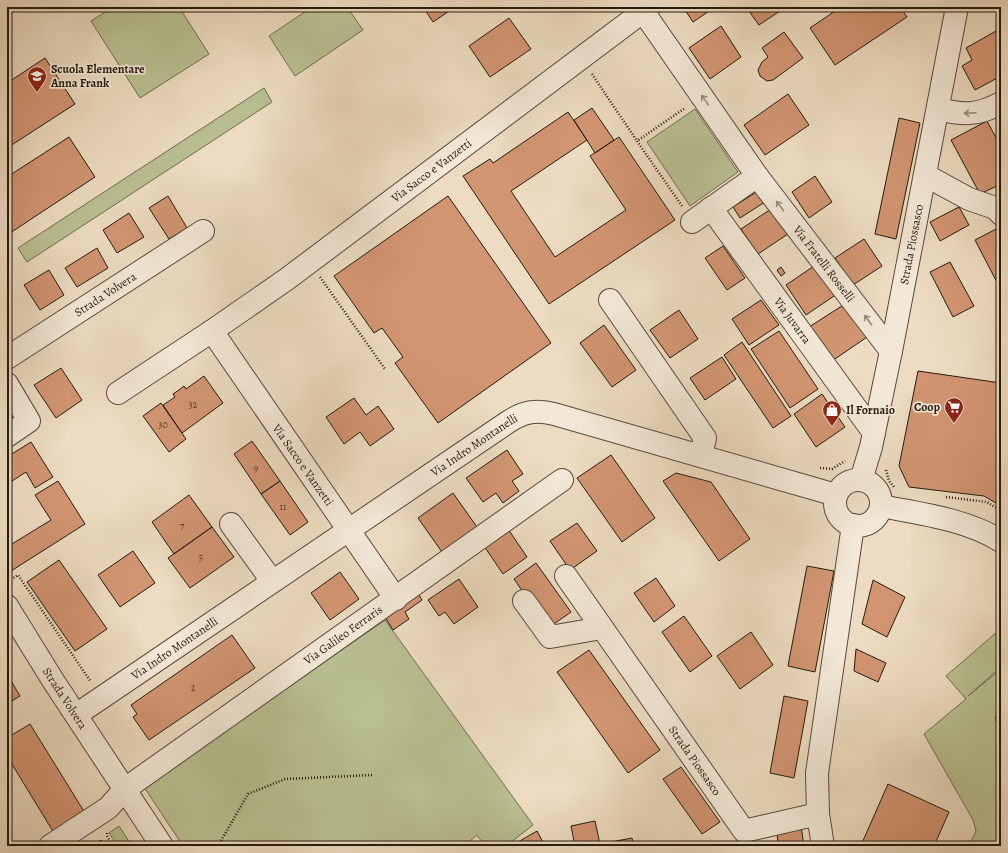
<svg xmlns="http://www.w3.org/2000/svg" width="1008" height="853" font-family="Alegreya,serif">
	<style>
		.green { fill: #b9c092; stroke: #6e6d50 }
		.building { fill: #d29572; stroke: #241a0f }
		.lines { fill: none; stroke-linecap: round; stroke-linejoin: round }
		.minor-casing { stroke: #564a3c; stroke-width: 24 }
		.path { stroke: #241a0f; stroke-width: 2.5; stroke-dasharray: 1 2; stroke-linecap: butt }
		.minor { stroke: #f3e8d7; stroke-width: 22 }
		.oneway { stroke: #968b7d }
		.labels { text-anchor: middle; stroke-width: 3.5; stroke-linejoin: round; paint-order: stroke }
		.number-label { font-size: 10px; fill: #503928 }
		.poi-label { font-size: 12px; font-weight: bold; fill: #241a0f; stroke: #f3e8d7; text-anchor: start }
		.street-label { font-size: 12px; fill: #241a0f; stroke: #f3e8d7 }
	</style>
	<rect width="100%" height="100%" fill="#eddcc1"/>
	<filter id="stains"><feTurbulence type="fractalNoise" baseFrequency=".005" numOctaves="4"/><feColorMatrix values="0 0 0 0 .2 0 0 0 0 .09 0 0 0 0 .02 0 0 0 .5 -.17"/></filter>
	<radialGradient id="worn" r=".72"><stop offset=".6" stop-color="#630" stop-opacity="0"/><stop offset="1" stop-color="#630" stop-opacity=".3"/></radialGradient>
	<path class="green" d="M113,7H179L209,54L140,98L91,21Z
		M312,7H347L363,30L295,76L269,36Z
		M264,88L272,102L27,262L18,248Z
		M695,109L738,172L690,206L647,142Z
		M385,620L533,825L506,846H485L477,835L464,846H183L144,787Z
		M998,631L1001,634V667L968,696L1001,669V846H969L976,831L973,820L924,734L966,699L946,676Z
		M119,826L132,846H118L109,833Z"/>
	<path class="building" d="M423,7H455L433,22Z
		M683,7H715L693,22Z
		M746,7H786L759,25Z
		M841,7H900L907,17L835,65L810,28Z
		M509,18L531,49L490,77L469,46Z
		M721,26L741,57L710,79L689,48Z
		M996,31L1001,40V76L975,90L962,66L972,60L966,48Z
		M784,32L803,58L773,80L767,81L760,76L758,70L762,62L768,57L762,48Z
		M45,58L75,104L7,148V83Z
		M788,94L809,125L765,155L744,125Z
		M592,108L614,140L595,153L574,120Z
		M568,112L587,140L511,191L555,257L626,210L590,156L619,137L675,220L549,304L463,176L490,159L493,163Z
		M899,118L920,123L896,239L875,234Z
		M987,121L1001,147V184L980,194L951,140Z
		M69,137L95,177L7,235V177Z
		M815,176L832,202L809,218L792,192Z
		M758,191L765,202L740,218L733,207Z
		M168,196L187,228L169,239L149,208Z
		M448,196L551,343L438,423L395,363L403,357L382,328L374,333L334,276Z
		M959,207L969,225L940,241L930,222Z
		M771,209L788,234L758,254L741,229Z
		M129,213L144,237L117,253L103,230Z
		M1000,227L1001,228V290L975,240Z
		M864,239L882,266L853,285L835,258Z
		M723,246L745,278L727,290L705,258Z
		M97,248L108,268L77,287L65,268Z
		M950,262L974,306L953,317L930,272Z
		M817,264L837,294L806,315L786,285Z
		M781,267L785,273L781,276L777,270Z
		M49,270L64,295L40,310L24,285Z
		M761,300L779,325L749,345L732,319Z
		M848,302L870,335L832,361L809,327Z
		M679,310L698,339L670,358L650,330Z
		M604,325L636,370L612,387L580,343Z
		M779,331L818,389L790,408L751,349Z
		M742,342L791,416L773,428L724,355Z
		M722,357L736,379L705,400L690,378Z
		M61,368L82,400L56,418L34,385Z
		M918,371L1001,383V506L984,496L909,487L899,466Z
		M204,376L223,403L182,433L163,405L175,397L173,394L179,390L184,386L186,389Z
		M822,394L845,427L816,447L794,414Z
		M354,398L366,415L378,406L394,429L370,446L360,432L344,444L326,417Z
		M161,403L186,439L169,452L143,416Z
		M252,441L280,481L261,494L234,454Z
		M31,442L53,477L35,488L26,472L12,481L7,474V457Z
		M507,450L523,474L512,481L519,491L503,503L496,493L483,502L466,478Z
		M611,455L655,518L622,542L577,478Z
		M676,473L711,482L750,539L719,561L663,481Z
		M58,481L85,524L11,571L7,565V547L51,520L35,495Z
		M280,481L308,522L290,535L261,494Z
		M453,493L477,527L442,552L418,518Z
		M189,495L212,527L174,554L152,522Z
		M577,523L597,551L570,570L550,541Z
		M212,527L234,557L190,588L168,558Z
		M508,529L527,557L503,574L484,546Z
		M133,551L155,583L120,607L98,575Z
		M59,560L107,629L75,651L27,582Z
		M536,563L571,612L548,628L514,579Z
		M807,566L834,571L815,672L788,666Z
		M340,572L359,599L330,620L311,593Z
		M656,578L675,606L654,622L634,593Z
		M459,579L478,607L454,624L445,612L439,616L428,600Z
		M873,580L905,597L887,637L862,624Z
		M417,592L422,600L405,612L409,619L393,630L383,614Z
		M684,616L712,656L690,672L662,632Z
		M751,632L773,665L740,689L717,656Z
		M232,635L255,668L149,740L133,717L137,714L131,705Z
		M856,649L886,663L878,682L854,671Z
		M589,650L660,750L628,773L557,672Z
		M7,674L20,696L7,704Z
		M784,696L808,701L794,778L770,773Z
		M30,724L85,813L54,833L7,756V738Z
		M681,767L720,822L702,834L663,779Z
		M888,784L949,812L934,846H868L862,843Z
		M595,821L600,844L632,838L634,846H575L571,826Z
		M801,826L804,846H779L776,830Z
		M537,831L545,846H511Z
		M101,840L106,846H92Z"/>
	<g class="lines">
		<g class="minor-casing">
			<g id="minor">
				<path id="s1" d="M640,7L757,176L891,351"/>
				<path d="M938,109C963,115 977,116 1001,103"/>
				<path d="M925,175L969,199L995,208L1001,214"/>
				<path id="s2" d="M711,208L874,433"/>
				<path d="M692,222L757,176"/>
				<path d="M610,300L705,438L701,455"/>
				<path id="s3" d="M7,358L203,231"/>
				<path d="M7,384L29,421L7,436"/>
				<path d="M118,393L212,331"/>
				<path id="s4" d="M861,480L871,447L891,351L957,7"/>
				<circle cx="858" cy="503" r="23"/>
				<path d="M881,506C922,514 965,519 1001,541"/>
				<path d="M231,524L272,581"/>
				<path id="s5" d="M566,576L744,831L818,814"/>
				<path id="s6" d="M396,599L212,331L287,279L649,7"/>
				<path d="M524,601L550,637L602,628"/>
				<path id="s7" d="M7,606L54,682L162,846"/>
				<path id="s8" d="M76,715L508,422C523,412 536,409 554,414L836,495"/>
				<path id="s9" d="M50,846L108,808L125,789L562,480"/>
				<path d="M823,846L818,814L817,773L853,525"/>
			</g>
		</g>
		<path class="path" d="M592,74L637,141
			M682,206L637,141L685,108
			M320,277L385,369
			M820,468L832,469L845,461
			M886,470L889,481L895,488
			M946,497L987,502L1001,511
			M7,576L10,580L18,575L91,682
			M1001,714L995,718L1001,729
			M107,833V836L113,846
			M218,846L248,794L285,779L373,775"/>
		<use href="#minor" class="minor"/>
	</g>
	<defs><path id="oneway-shaft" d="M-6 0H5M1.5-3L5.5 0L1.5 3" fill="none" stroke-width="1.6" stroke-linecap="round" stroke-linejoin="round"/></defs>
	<g class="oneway">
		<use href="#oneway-shaft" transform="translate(705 100) rotate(-125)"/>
		<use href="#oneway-shaft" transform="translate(970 113) rotate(177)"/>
		<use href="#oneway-shaft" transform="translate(780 206) rotate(-127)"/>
		<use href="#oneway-shaft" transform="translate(868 320) rotate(-127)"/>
	</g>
	<defs>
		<g id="school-pin" transform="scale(1)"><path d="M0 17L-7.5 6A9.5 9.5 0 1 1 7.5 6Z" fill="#8f2418" stroke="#f3e8d7"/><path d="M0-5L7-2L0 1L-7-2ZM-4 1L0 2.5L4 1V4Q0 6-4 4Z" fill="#fff"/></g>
		<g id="supermarket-pin" transform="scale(1)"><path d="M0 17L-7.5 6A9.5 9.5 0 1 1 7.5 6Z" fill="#8f2418" stroke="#f3e8d7"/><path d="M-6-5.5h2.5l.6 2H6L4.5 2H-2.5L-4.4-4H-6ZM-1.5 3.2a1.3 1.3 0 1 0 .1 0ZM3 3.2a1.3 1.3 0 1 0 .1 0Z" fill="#fff"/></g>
		<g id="shop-pin" transform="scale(1)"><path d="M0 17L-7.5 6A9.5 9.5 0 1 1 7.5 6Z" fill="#8f2418" stroke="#f3e8d7"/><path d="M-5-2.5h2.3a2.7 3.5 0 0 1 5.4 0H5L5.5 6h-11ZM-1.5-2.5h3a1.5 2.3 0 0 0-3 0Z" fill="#fff"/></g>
	</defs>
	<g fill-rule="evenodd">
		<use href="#school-pin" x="37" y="76"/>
		<use href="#supermarket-pin" x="954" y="407"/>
		<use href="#shop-pin" x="832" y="410"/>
	</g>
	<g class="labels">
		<g class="number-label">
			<text x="193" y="408">32</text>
			<text x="163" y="428">30</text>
			<text x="256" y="471">9</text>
			<text x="283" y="510">11</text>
			<text x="182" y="529">7</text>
			<text x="201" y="561">5</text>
			<text x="193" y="691">2</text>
		</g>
		<g class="poi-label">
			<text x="51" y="73">Scuola Elementare<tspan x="51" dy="14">Anna Frank</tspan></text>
			<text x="940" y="411" text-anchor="end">Coop</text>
			<text x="846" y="414">Il Fornaio</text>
		</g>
		<g class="street-label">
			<text dy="4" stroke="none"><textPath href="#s6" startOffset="597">Via Sacco e Vanzetti</textPath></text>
			<text dy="4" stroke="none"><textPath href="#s4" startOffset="241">Strada Piossasco</textPath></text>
			<text dy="4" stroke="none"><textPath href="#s1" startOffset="316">Via Fratelli Rosselli</textPath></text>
			<text dy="4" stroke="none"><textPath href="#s3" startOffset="117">Strada Volvera</textPath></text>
			<text dy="4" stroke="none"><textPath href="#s2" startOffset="139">Via Juvarra</textPath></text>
			<text dy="4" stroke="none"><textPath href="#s8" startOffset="481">Via Indro Montanelli</textPath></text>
			<text transform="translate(303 465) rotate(55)" y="4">Via Sacco e Vanzetti</text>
			<text dy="4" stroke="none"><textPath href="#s9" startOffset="362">Via Galileo Ferraris</textPath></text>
			<text dy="4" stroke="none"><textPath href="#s8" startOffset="119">Via Indro Montanelli</textPath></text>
			<text dy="4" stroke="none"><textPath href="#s7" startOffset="109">Strada Volvera</textPath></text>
			<text dy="4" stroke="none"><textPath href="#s5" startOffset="225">Strada Piossasco</textPath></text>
		</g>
	</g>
	<rect width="1008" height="853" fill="none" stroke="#eddcc1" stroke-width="24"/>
	<rect x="8" y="8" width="992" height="837" fill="none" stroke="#241a0f" stroke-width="2"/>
	<rect x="12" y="12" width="984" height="829" fill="none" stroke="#241a0f"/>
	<rect width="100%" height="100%" filter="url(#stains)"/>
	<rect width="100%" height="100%" fill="url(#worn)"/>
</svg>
